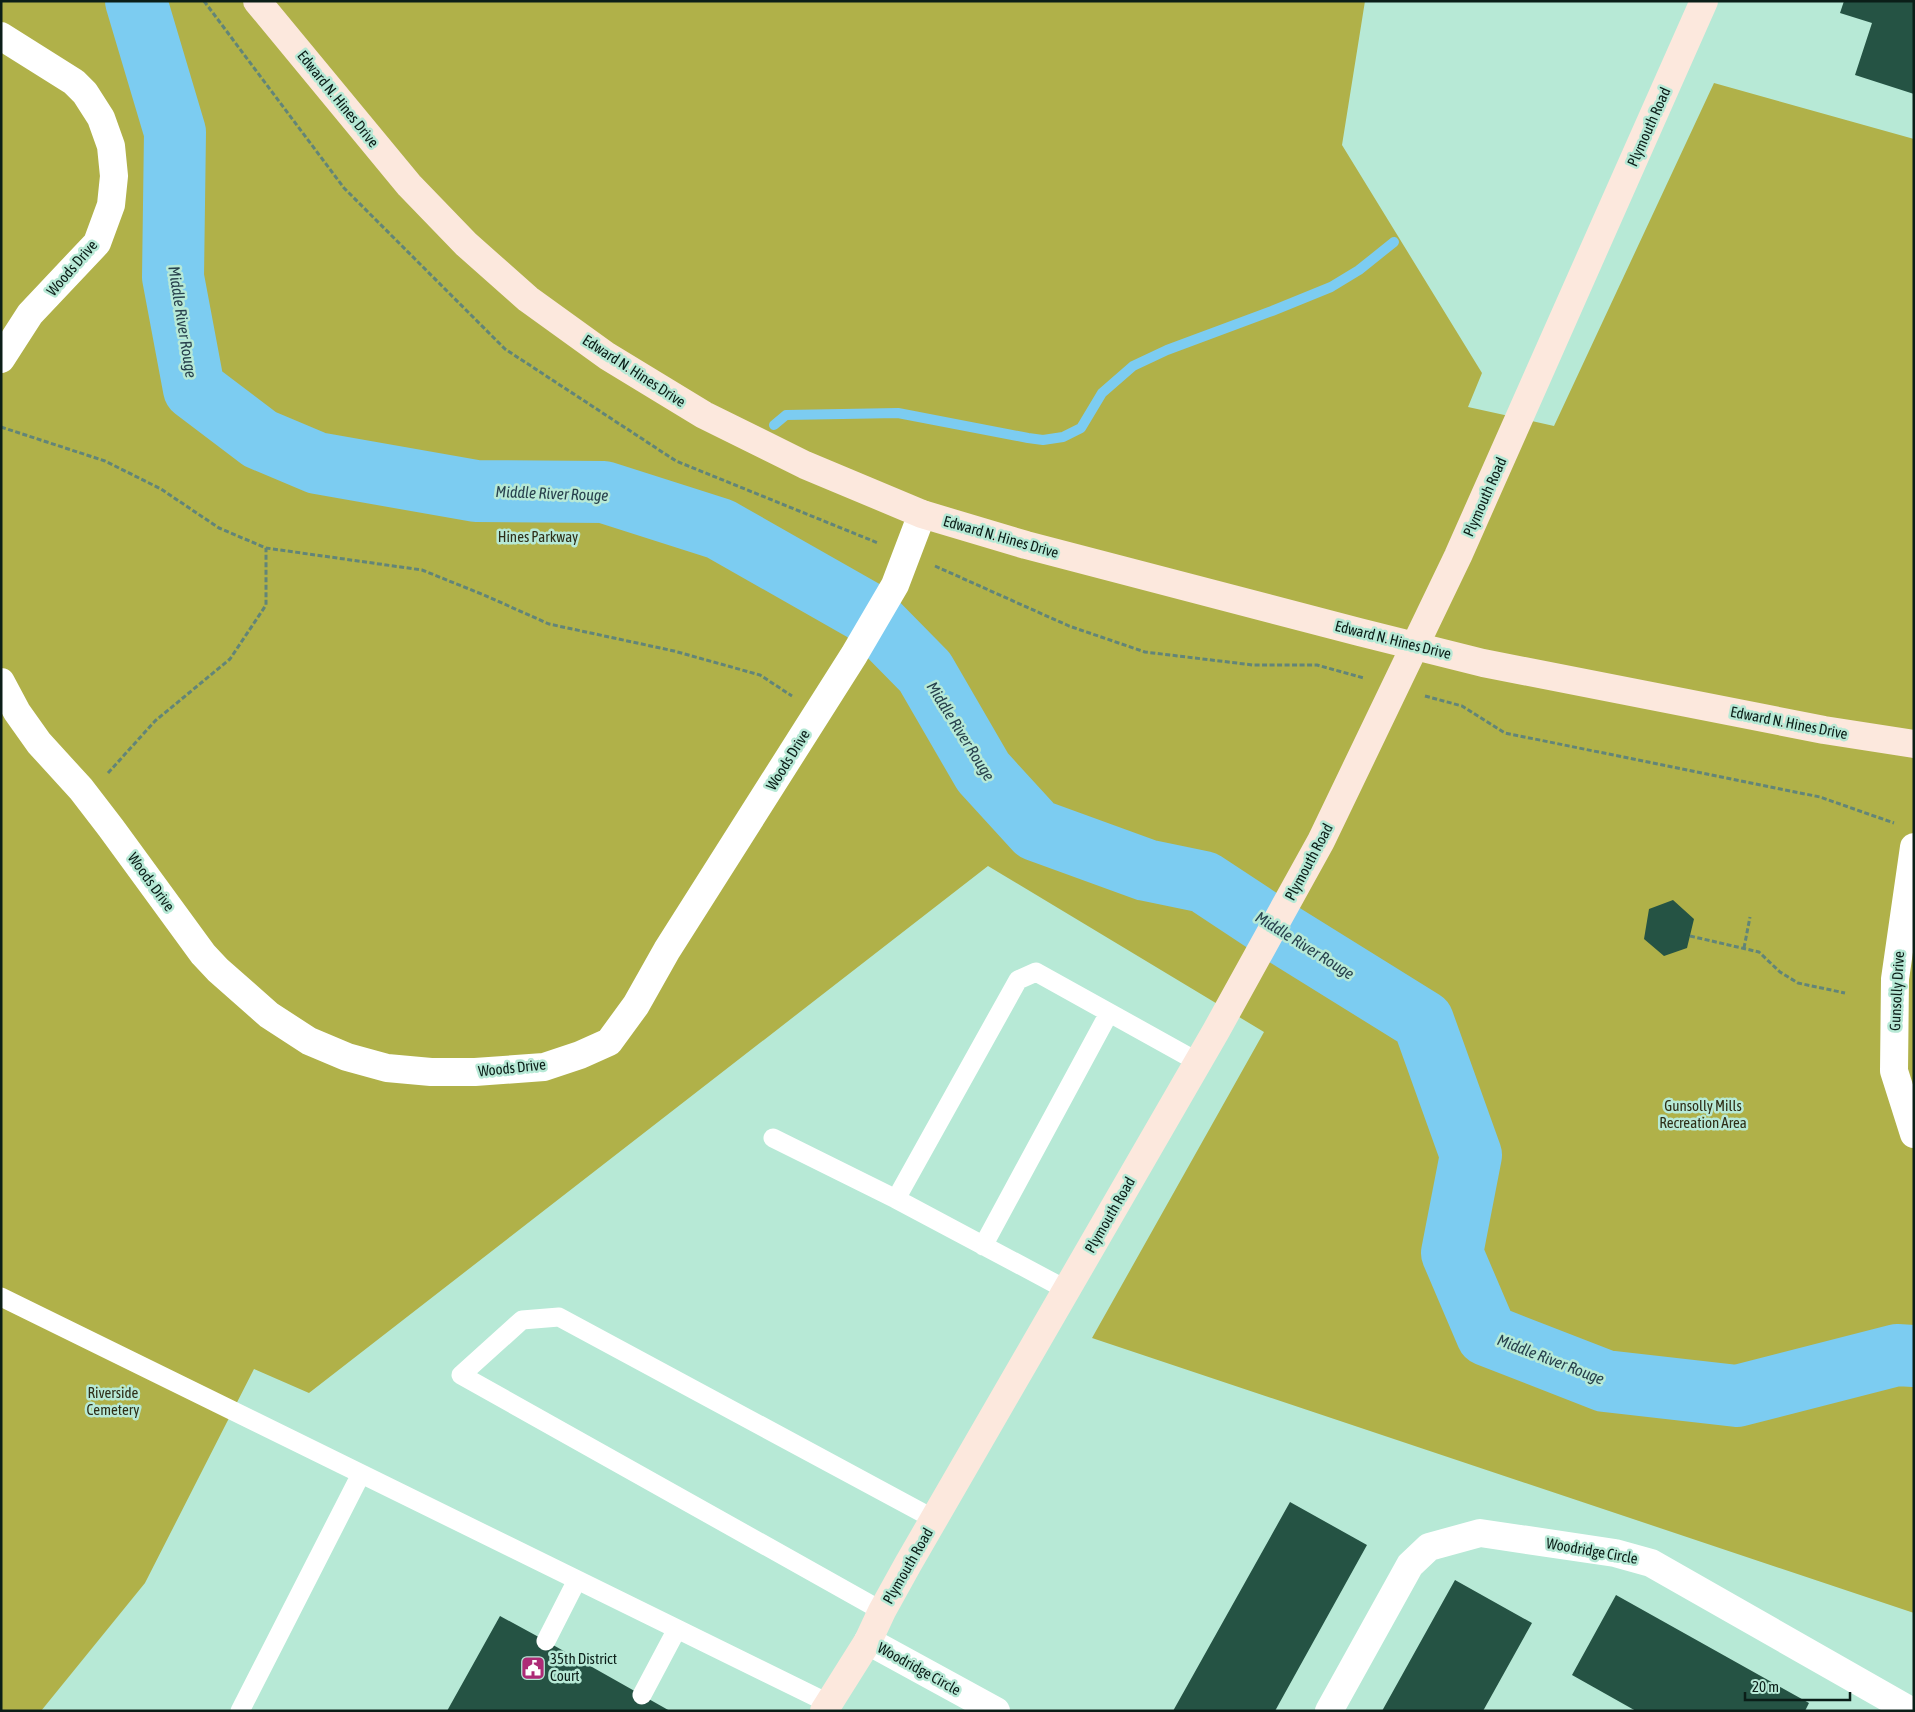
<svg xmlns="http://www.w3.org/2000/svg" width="1915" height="1712" font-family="'Asap Condensed',sans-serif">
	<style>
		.green { fill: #b0b149 }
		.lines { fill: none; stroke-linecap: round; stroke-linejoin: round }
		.stream { stroke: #7cccf1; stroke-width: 10 }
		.river { stroke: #7cccf1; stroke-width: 62 }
		.building { fill: #255344 }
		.path { stroke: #628578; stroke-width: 3; stroke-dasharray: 5 2.5; stroke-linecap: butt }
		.lane { stroke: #fff; stroke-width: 19 }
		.street { stroke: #fff; stroke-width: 28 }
		.secondary { stroke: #fce8dd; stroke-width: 28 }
		.labels { text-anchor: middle; stroke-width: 5; stroke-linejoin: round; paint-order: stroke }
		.street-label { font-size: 15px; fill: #0b1e18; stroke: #b7e9d6 }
		.park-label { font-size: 15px; fill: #2e2e18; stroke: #b7e9d6 }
		.poi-label { font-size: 15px; fill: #0b1e18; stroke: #b7e9d6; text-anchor: start }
		.water-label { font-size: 16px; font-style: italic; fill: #28414d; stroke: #b7e9d6 }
	</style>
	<rect width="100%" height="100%" fill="#b7e9d6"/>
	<path class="green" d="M1,1H1365L1342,145L1482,373L1468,407L1554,426L1714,83L1914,139V1613L1092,1338L1264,1032L988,866L309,1393L254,1369L145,1583L41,1711H1Z"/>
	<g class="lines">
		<path class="stream" d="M774,425L786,415L898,413L1028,438L1043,440L1063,437L1081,428L1102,393L1133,366L1167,350L1272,311L1331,287L1359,270L1394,242"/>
		<path class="river" d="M136,1L175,132L173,277L194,389L260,439L317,463L476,491L604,492L720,529L866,612L925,672L983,772L1036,830L1146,870L1204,882L1275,929L1423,1021L1471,1155L1452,1253L1487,1335L1605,1381L1737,1396L1897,1355L1914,1356"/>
	</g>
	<path class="building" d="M1844,1H1914V94L1855,75L1872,23L1840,13Z
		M1673,900L1694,919L1687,948L1664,956L1644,939L1649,909Z
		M1290,1502L1367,1545L1275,1711H1173Z
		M1455,1580L1532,1623L1483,1711H1382Z
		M1616,1595L1809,1703L1805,1711H1636L1572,1675Z
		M500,1616L546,1641L670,1711H447Z"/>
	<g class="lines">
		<path class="path" d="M204,1L344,188L505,349L676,461L878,543
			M1,427L105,461L161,489L219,528L266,548L422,570L484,595L549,624L674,651L760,675L792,696
			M935,566L1069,626L1145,652L1253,665H1317L1364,678
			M1425,696L1462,706L1505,733L1820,797L1894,823
			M108,773L155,721L230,659L266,605V548
			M1690,936L1759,952L1780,972L1798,983L1845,993
			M1744,948L1750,917"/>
		<path class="lane" d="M773,1138L896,1199
			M983,1246L1109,1013
			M1067,1290L896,1199L1018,980L1036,972L1198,1062
			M1,1297L828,1703
			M882,1611L461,1375L522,1320L559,1317L934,1519
			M546,1641L577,1580
			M642,1695L677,1629
			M240,1711L361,1474"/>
		<path class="street" d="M1,36L74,82L85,93L101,118L111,146L114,176L111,205L97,243L30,314L1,359
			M1,682L17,712L39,743L81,789L111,828L203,954L218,970L269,1015L309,1041L347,1057L387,1068L431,1072H475L544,1067L580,1055L609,1042L636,1005L667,950L854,655L895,585L922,514
			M1914,847L1895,979L1894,1071L1914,1134
			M868,1641L996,1711
			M1329,1711L1410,1565L1429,1547L1480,1533L1615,1553L1651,1563L1911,1711"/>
		<path class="secondary" d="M257,1L409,185L466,244L528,299L607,356L704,415L805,465L922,514L1026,545L1359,632L1483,663L1824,730L1914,744
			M824,1711L868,1641L882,1611L908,1564L1216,1031L1321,841L1458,556L1704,1"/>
	</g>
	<defs>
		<g id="civic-square" transform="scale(1.25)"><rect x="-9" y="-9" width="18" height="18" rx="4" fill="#ad2b76" stroke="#b7e9d6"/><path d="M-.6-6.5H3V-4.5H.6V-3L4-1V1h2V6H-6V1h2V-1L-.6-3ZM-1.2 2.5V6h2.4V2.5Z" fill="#fff"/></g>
	</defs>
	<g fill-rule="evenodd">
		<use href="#civic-square" x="533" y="1668"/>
	</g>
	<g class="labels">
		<g class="street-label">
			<text transform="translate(338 99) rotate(51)" y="5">Edward N. Hines Drive</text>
			<text transform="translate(1649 127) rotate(-66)" y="5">Plymouth Road</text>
			<text transform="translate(72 268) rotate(-49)" y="5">Woods Drive</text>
			<text transform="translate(634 371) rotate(33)" y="5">Edward N. Hines Drive</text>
			<text transform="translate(1485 497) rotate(-66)" y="5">Plymouth Road</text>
			<text transform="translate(1001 537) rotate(16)" y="5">Edward N. Hines Drive</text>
			<text transform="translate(1393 640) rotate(14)" y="5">Edward N. Hines Drive</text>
			<text transform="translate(1789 723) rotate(11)" y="5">Edward N. Hines Drive</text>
			<text transform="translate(788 760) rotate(-58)" y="5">Woods Drive</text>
			<text transform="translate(1309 862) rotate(-62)" y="5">Plymouth Road</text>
			<text transform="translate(151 882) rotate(54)" y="5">Woods Drive</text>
			<text transform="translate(1897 991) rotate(-87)" y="5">Gunsolly Drive</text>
			<text transform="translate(512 1068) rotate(-6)" y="5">Woods Drive</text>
			<text transform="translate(1110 1215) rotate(-60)" y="5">Plymouth Road</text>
			<text transform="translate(1592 1551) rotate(10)" y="5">Woodridge Circle</text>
			<text transform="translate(908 1566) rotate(-60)" y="5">Plymouth Road</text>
			<text transform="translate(919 1669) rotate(29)" y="5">Woodridge Circle</text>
		</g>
		<g class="park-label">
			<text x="538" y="542">Hines Parkway</text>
			<text x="1703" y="1111">Gunsolly Mills<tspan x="1703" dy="17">Recreation Area</tspan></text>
			<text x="113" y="1398">Riverside<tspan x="113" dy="17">Cemetery</tspan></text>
		</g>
		<g class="poi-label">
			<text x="550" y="1664">35th District<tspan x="550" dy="17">Court</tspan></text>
		</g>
		<g class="water-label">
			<text transform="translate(183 322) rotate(81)" y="6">Middle River Rouge</text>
			<text transform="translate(552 493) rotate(2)" y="6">Middle River Rouge</text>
			<text transform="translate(961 731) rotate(58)" y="6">Middle River Rouge</text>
			<text transform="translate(1305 945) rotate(32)" y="6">Middle River Rouge</text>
			<text transform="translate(1551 1359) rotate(21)" y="6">Middle River Rouge</text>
		</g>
	</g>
	<rect width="1915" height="1712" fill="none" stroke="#0b1e18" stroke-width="5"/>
	<path d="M1745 1692v8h105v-8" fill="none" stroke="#0b1e18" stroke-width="2.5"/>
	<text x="1752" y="1692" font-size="15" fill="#0b1e18" stroke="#b7e9d6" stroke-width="4" paint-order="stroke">20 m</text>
</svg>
